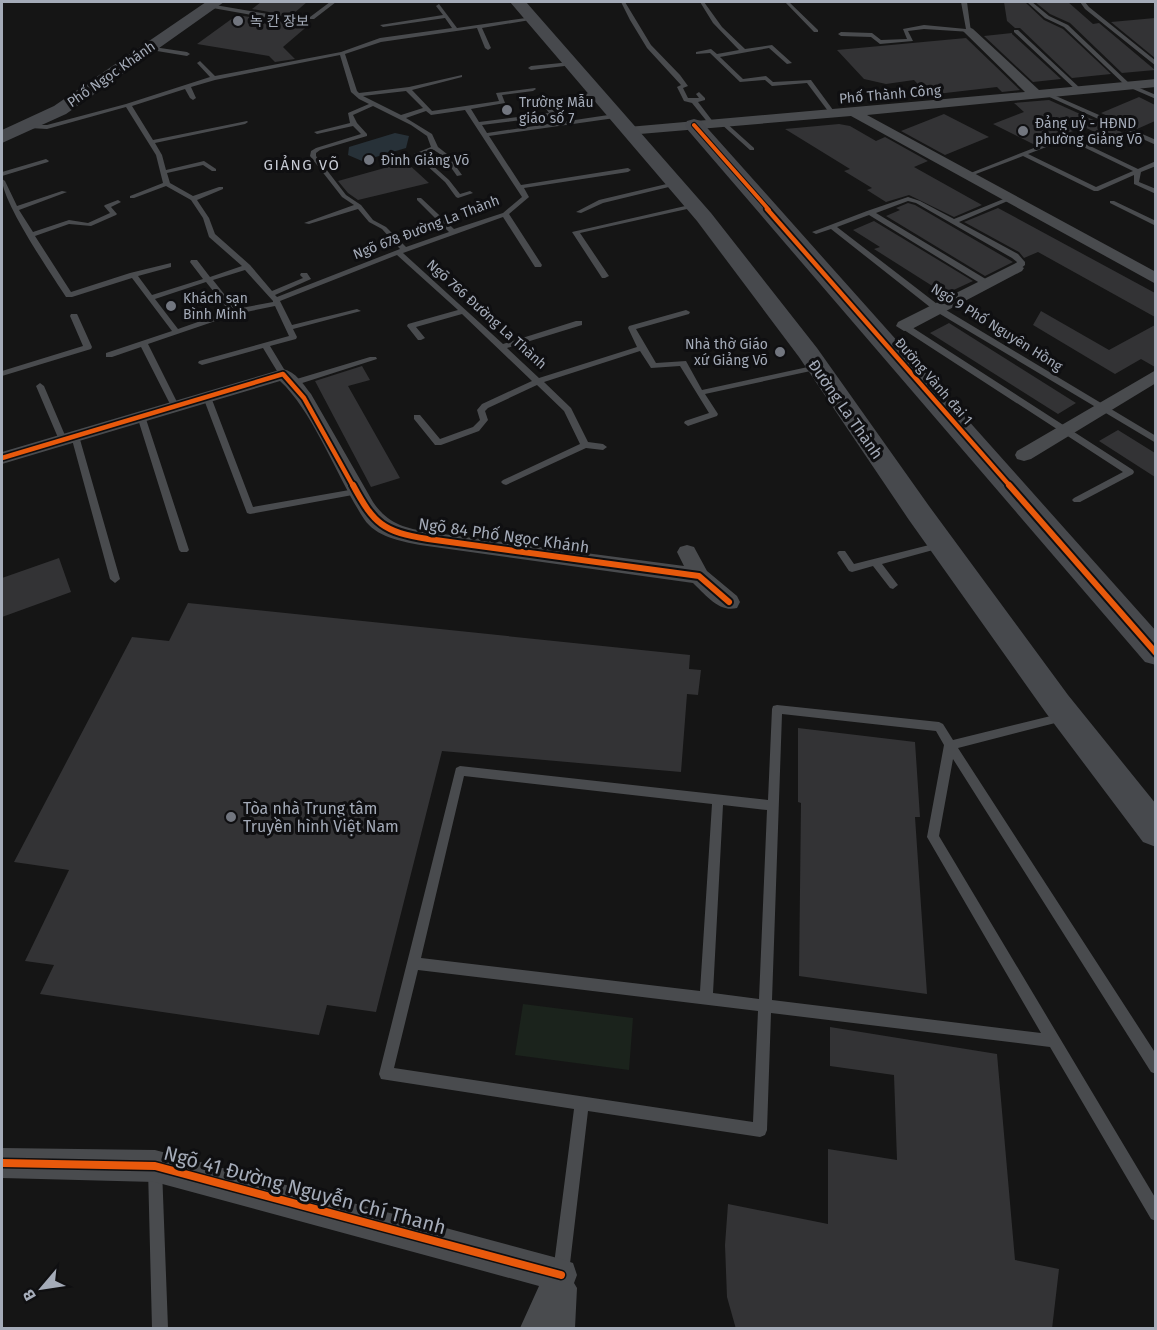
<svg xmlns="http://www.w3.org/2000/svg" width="1157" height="1330" font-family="'Fira Sans','Noto Sans KR',sans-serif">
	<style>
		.green { fill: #1b231c }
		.water { fill: #273138 }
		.building { fill: #333335 }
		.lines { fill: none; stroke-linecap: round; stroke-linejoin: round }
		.lane { fill: #494b4e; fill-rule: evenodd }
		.street { fill: #494b4e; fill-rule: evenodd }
		.secondary { fill: #47494d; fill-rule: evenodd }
		.cycleway-far3-casing { stroke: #0f0f11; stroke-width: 6 }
		.cycleway-far2-casing { stroke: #0f0f11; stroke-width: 8 }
		.cycleway-far1-casing { stroke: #0f0f11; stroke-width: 10 }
		.cycleway-casing { stroke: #0f0f11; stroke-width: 11 }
		.cycleway-far3 { stroke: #e8590c; stroke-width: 4 }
		.cycleway-far2 { stroke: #e8590c; stroke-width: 4.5 }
		.cycleway-far1 { stroke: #e8590c; stroke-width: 6 }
		.cycleway { stroke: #e8590c; stroke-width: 8 }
		.poi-dot { fill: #72767f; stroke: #0f0f11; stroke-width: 2 }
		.labels { text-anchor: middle; stroke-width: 6; stroke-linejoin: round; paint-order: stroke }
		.far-poi-label { font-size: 14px; fill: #a4abb8; stroke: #0f0f11; text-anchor: start }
		.far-street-label { font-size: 14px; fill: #a4abb8; stroke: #0f0f11 }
		.far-neighbourhood-label { font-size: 15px; letter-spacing: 1.5px; fill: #c6cad3; stroke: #0f0f11 }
		.street-label { font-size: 16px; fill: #a4abb8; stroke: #0f0f11 }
		.poi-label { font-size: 16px; fill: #a4abb8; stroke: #0f0f11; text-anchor: start }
		.near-street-label { font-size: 20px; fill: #a4abb8; stroke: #0f0f11 }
	</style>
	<rect width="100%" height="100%" fill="#151515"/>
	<path class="green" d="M523,1004L633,1018L629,1070L515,1055Z"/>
	<path class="water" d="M395,133L409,136L406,148L362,161L348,155L349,147Z"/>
	<path class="building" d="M261,2H307L286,20L311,23L283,47L295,59L275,62L269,56L197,44L237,15L268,20L272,18L273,15L269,12L252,9Z
		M1004,2H1025L1044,20L1063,29L1111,74L1072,78L1020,28H1015L1007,21Z
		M1035,2H1068L1093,24L1099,23L1155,70L1122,73L1070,23L1050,14Z
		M1155,18V58L1111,22Z
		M1012,33V34L1061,79L1033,82L984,36Z
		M966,38L1020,90L1002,92L997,87L928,95L914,80L886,84L864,79L837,50Z
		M1139,97L1155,105V121L1137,129L1101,113Z
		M1049,100L1089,118L1126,134L1112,140L1084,127L1035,145L993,124L1024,112L1014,103Z
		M944,114L989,137L945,155L901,131Z
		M839,124L850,126L876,141L885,137L928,161L914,167L982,205L954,217L909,195L886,202L867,190L872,188L844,171L850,169L785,129Z
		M406,162L429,183L358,200L348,193L338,181Z
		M908,203L915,205L1013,262L985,276L886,216L900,210L896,208Z
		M998,208L1155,293V317L1038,252L1024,258L1019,252L964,222Z
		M874,221L973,281L945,294L874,249L880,247L853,230Z
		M1041,311L1109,350L1155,325V367L1141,359L1115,374L1033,325Z
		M949,323L1076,403L1058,414L930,333Z
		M362,366L370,380L348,386L400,478L371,487L315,381Z
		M1118,430L1155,453V477L1099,441Z
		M59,558L71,592L2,617V578Z
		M188,603L690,655L689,669L701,670L698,695L687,694L681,772L442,751L376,1012L327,1005L319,1035L40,994L54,965L25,961L69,870L14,862L132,637L169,641Z
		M798,728L915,742L920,817H915L927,994L799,976L801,803L798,802Z
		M830,1027L997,1054L1015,1260L1059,1269L1052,1329H736L727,1297L725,1245L728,1204L828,1224V1149L897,1160L894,1075L830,1066Z"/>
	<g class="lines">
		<path class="lane" d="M330,2H336L314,19H310V17Z
			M621,2H625L651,45L680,75L688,86L683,88L688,98H699L696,94L699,92L705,98V100L698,102L714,123L713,124H709L692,103L684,101L677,87L681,85L647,48L630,20Z
			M700,2H704L722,27L745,49L772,45L792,63L787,64L769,48L720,57L743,79L766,76L773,82L811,80L836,114L835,115H831L807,83L772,86L765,80L740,82L710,53L696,54V52L711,49L717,54L739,50L713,23Z
			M785,2H789L818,30V32H814Z
			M961,2H967L971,32L924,29L908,31L913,41L880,44L871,37L841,36L838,34L841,32L872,33L881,40L907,39L903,29L924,25L966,29Z
			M1027,2H1032L1049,16L1068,25L1130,84L1156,95V99L1126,86L1064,27L1045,18Z
			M1080,2H1085L1089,7L1156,61V66L1085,9Z
			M209,4L268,14L271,16L268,18L207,7Z
			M439,4L457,28L533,17L536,19L482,28L491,48L488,50L485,48L477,28L381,42L345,54L357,91L359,93L409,87L462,75V77L412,90L432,111L499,101L496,93L535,88L536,89L533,91L502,95L505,103L471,109L479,122L549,113L539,99L542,97L556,114L553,116L482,125L487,133L615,114L618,116L615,118L489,136L521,185L628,168L631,170L628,172L524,188L529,197L509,214L542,265L541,267H535L503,217L403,253L503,344L576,321H582V325L507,348L539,378L637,347L628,328L629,326L686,310L690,312L689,314L636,329L656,363L686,361L702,390L817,365L821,367L820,369L705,394L718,414L717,416L688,426L684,423L685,421L709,413L680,366L651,368L640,351L544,382L571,408L588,442L603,444L607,447L603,450L586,448L506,485L503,484L501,482L503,480L580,444L564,411L537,385L488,408L485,411L488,420L479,431L441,445H435L414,419V415H420L440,439L473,427L480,420L477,410L482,404L532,381L462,314L416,327L425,338L421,340H418L407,326L408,324L458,310L397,255L280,301L292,325L357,309L361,311L293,329L297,337L296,339L270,346L287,374L286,376H280L263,348L202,365L198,363L199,361L289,336L275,306L236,314L148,344L179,406L178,408L175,409L171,406L141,347L112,357H106V353L172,331L132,278L72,297H66C51,274 2,202 2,179L5,181L17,206L62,191L67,192L19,210L33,232L69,220L88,223L110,213L104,206L105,205L118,200L121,202L111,207L117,214L116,215L91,226L69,224L35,236L71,292L130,273L171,263V267L138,276L152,295L203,279L190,262L191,260H197L210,277L242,266L209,237L203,218L191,200L166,186L134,198H130V196L163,183L156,155L126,107L47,129L30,128L28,127V125H47L126,104L210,77L197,63L200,61L215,76L341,52L380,38L452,28L445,18L383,27L380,25L443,15L436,6ZM340,55L351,92L359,99L369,104L348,113L350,123L314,132L317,134L353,126L361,134L316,148L311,151L310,156L342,197L354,205L304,223L309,224L358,209L369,222L382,229L400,249L277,297L275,295L311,279L307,273H301L300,275L303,278L272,291L250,265L215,234L209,218L197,200L223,189V187H219L193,196L170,183L167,173L203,165L212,171H216V169L204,161L166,170L162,155L155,143L245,124L248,122L247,121L153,140L132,106L185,89L190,98L193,100L196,98L191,87L215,80ZM406,91L423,108L401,115L363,96ZM373,106L411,125L427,136L431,147L414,154L445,182L456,197L458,198L473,193L470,191L460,194L449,180L421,155L434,150L443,156L457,176L462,175L447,154L438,147L432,134L406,118L426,111L431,115L465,110L522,197L503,213L454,229L421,198H417V200L449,232L406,247L386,227L373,220L361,205L346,195L316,156V153L320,150L367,136V134L357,123L353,115ZM245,270L273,301V302L236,309L213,280ZM206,282L229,311L178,329L155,299Z
			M1014,30H1018L1081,89V91H1077L1014,32Z
			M147,46L187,52L190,54L187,56L145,49V47Z
			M571,62L573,63V65L531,70L528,68L531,66Z
			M596,92L598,93V95L550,102L547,100Z
			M1045,93H1049L1156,140V145L1045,95Z
			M720,121H724L754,148V150H750L720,123Z
			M1067,135L1138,169L1156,161V166L1141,172L1139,182L1156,189V194L1134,184V175L1098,191H1094L1023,156L968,177L963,176ZM1067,139L1133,171L1096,187L1028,154Z
			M46,159L49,161L48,162L2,176V172Z
			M675,182L678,184L677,185L603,203L581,213L576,212L599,200Z
			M908,197L920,201L954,219L1006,198H1010V200L959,222L1018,254L1025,262V265L1019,270H1013L1012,268L1017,262L1012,258L916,203L908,201L876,213L989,281V285H983L869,215L837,227L941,307L1156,436V443L935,311L831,229L816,234L812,232L867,211Z
			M1110,201H1114L1156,221V226L1110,203Z
			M694,204L697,206L696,207L580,233L609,276L605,278H602L572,232Z
			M71,314H77L78,316L92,347L91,349L2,376V371L83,346L70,316Z
			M901,324H907L1133,470L1134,472L1133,474L1080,502H1074L1072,500L1074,498L1123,472L901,328Z
			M370,357H376L377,359L296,385L293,386L289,383L290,381Z
			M40,383L44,386L67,440L66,442L63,443L59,440L36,386Z
			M207,394L211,397L253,507L355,489L358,490L360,492L358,494L250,514L247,513L203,397Z
			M141,413L145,416L189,550L187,552H181L179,550L137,416Z
			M75,433L79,436L120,579L115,583L110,579L71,436Z
			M941,542L944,543L946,545L944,547L882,564L898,585L893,589L890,588L873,566L852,572L849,571L837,553L839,551H845L854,564Z
			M777,705L939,722L943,724L953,740L1063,713L1067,714L1068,717L1067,720L1063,721L958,748L1156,1054V1074L1151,1072L953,759L939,836L1156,1199V1221L1151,1219L1050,1047L771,1013L767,1130L765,1135L760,1137L588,1111L569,1272L566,1277L561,1280L556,1277L553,1272L574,1109L381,1079L379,1074L456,768L460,766L768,800L772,709L773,706ZM782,714L936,731L944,745L927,837L1041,1033L772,1000ZM464,776L712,804L700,991L421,958ZM723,805L767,810L759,999L713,993ZM418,970L758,1011L753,1122L394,1068Z
			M155,1162L160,1164L162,1169L168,1328H152L148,1169L150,1164Z"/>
		<path class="street" d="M969,27L973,29L1039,90L1156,79V87L867,115L1156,272V284L851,116L628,135L621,131L628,127L1025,92L965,33L963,31Z
			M1016,263L1024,268L1022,271L910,330L904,331L896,326L898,322Z
			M283,369C296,372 303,384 311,394L373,502C387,523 404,528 428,532L684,566L677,552L680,547L687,545L694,547L707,571L737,596L740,602L737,608C719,613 705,594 693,583L420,545C400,541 376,537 364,519C338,479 313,411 280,381L2,464V452Z
			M1156,370V383L1031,459L1024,461L1017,459L1015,455L1017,451Z
			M2,1148L155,1150L561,1259L573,1263L577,1275L574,1283L577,1288L575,1328H520L539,1286L155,1182L2,1178Z"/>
		<path class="secondary" d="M206,2H224L66,114L2,143V130L54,106Z
			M510,2H526L711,213L817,348L929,506L1068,695L1156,804V847L1143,842L1046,713L909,520L799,357L697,221Z
			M694,119L701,121L1156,631V665L1145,662L687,129L685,125L687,121Z"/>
		<g class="cycleway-far3-casing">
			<path id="cycleway-far3" d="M694,125L769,210"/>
		</g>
		<g class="cycleway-far2-casing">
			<path id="cycleway-far2" d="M767,209L1010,486
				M2,458L283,374L304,398L353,486"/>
		</g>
		<g class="cycleway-far1-casing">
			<path id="cycleway-far1" d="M353,485C374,524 383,532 428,539L699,576L729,602
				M1009,485L1156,653"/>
		</g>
		<g class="cycleway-casing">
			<path id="cycleway" d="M2,1163L155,1166L561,1275"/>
		</g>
		<use href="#cycleway-far3" class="cycleway-far3"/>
		<use href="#cycleway-far2" class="cycleway-far2"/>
		<use href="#cycleway-far1" class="cycleway-far1"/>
		<use href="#cycleway" class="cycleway"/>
	</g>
	<g class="poi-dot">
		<circle cx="238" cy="21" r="6"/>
		<circle cx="507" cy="110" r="6"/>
		<circle cx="1023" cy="131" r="6"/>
		<circle cx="369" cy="160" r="6"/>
		<circle cx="171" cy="306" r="6"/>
		<circle cx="780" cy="352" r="6"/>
		<circle cx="231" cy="817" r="6"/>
	</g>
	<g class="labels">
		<g class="far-poi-label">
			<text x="250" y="26">녹 칸 장보</text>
			<text x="519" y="107">Trường Mẫu<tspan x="519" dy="16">giáo số 7</tspan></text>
			<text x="1035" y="128">Đảng uỷ - HĐND<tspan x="1035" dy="16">phường Giảng Võ</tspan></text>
			<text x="381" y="165">Đình Giảng Võ</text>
			<text x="183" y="303">Khách sạn<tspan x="183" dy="16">Bình Minh</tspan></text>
			<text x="768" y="349" text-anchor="end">Nhà thờ Giáo<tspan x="768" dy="16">xứ Giảng Võ</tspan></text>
		</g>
		<g class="far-street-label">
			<text transform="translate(111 74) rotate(-35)" y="5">Phố Ngọc Khánh</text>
			<text transform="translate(890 94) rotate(-5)" y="5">Phố Thành Công</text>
			<text transform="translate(426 227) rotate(-21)" y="5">Ngõ 678 Đường La Thành</text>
			<text transform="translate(487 314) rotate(42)" y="5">Ngõ 766 Đường La Thành</text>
			<text transform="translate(997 327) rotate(32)" y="5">Ngõ 9 Phố Nguyên Hồng</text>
			<text transform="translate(934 381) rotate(49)" y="5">Đường Vành đai 1</text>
		</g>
		<g class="far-neighbourhood-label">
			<text x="302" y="170">GIẢNG VÕ</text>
		</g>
		<g class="street-label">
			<text transform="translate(846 409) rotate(55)" y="6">Đường La Thành</text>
			<text transform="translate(504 535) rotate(8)" y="6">Ngõ 84 Phố Ngọc Khánh</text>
		</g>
		<g class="poi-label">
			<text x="243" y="814">Tòa nhà Trung tâm<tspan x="243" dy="18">Truyền hình Việt Nam</tspan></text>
		</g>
		<g class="near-street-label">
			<text transform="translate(305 1190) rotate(15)" y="7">Ngõ 41 Đường Nguyễn Chí Thanh</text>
		</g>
	</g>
	<rect width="1157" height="1330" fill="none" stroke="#a4abb8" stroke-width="6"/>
	<g transform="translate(42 1288) rotate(241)" stroke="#0f0f11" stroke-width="4.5" paint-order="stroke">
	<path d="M0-4.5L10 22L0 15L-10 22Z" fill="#a4abb8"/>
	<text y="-9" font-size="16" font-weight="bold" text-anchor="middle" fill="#a4abb8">B</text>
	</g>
</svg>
